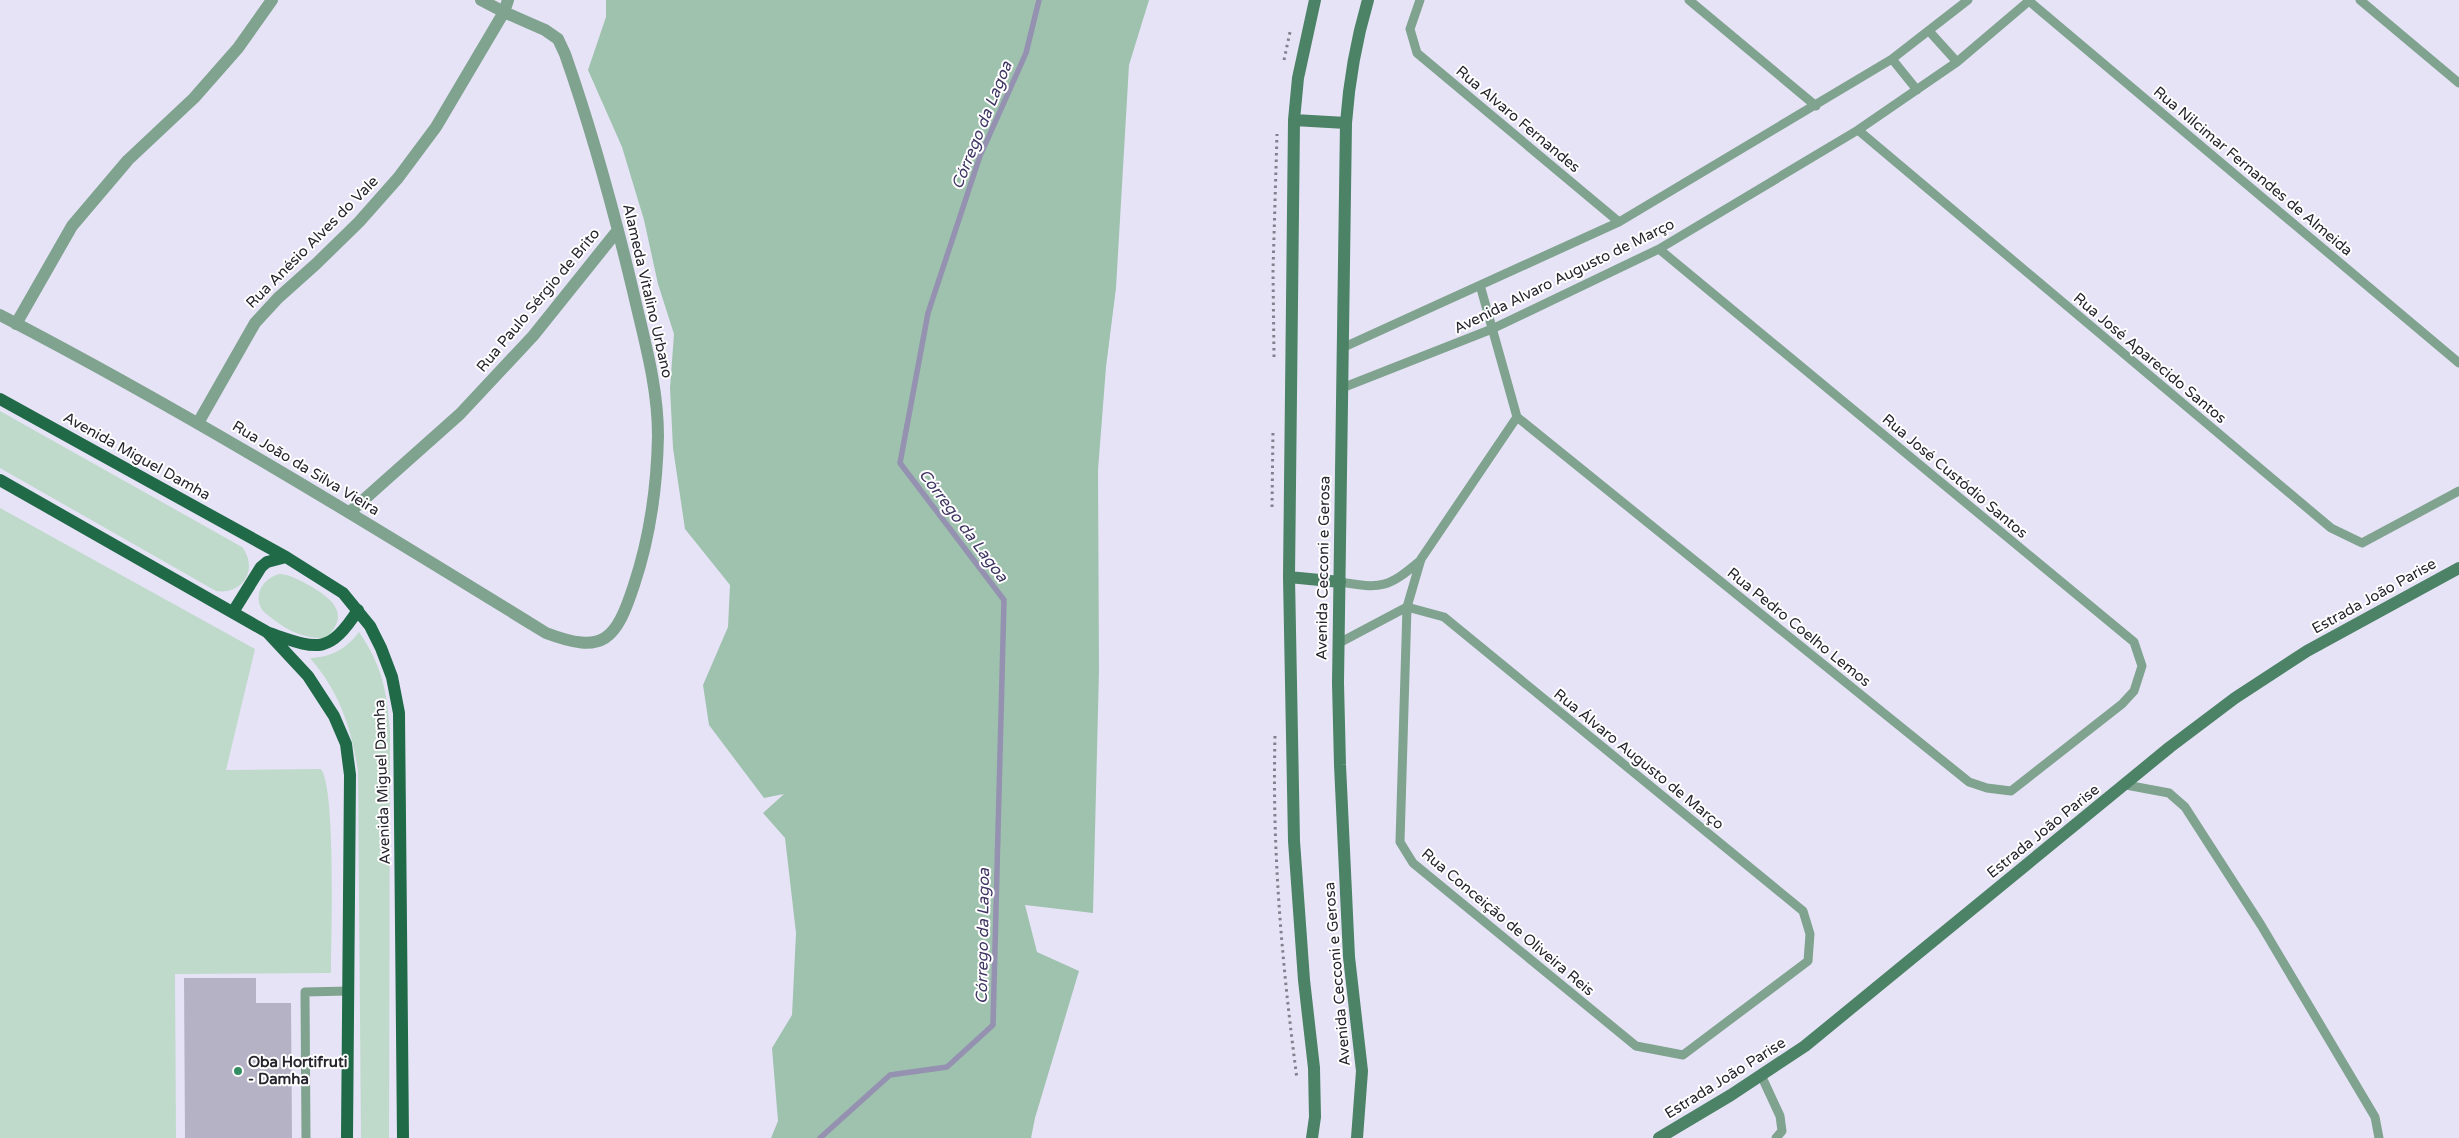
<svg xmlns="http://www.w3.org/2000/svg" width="2459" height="1138" font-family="'Varela Round',sans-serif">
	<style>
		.green { fill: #bfdaca }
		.forest { fill: #9fc2ae }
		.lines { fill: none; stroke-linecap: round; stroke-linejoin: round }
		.stream { stroke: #9591b1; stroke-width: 5.5 }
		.building { fill: #b5b2c6 }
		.path { stroke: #82808d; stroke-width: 3; stroke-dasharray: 2.5 4; stroke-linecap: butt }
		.lane { stroke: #80a38f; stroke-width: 9 }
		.street { stroke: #80a38f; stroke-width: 12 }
		.secondary { stroke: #4c8265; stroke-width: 12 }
		.primary { stroke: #206a48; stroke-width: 12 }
		.poi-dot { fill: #338d62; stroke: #fff; stroke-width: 2 }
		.labels { text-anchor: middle; stroke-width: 4; stroke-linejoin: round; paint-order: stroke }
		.street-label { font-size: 15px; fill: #26252d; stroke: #fff }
		.poi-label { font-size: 15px; font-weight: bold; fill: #26252d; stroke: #fff; text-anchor: start }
		.water-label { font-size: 16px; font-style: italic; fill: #3e3563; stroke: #fff }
	</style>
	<rect width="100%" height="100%" fill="#e6e3f7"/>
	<path class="green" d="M0,411L242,547C259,569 243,595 216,591L0,468Z
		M0,508L255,649L226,770L321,769C336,789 331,938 331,973L175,974L176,1138H0Z
		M279,574C292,575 301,581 312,587C334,600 350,615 326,638C300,639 283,628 263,611C252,596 263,578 279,574Z
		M359,632C383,668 386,688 390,731L389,1138H361L358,771C351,727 340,693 310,658C332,657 346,649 359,632Z"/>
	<path class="forest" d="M606,0H1149L1129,65L1116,288L1106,367L1098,470L1099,670L1093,913L1025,905L1037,952L1079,971L1035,1118L1031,1138H771L778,1121L772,1048L792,1015L796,933L785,838L763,813L784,794L764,798L709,725L703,685L728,627L730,585L685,529L673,448L670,388L674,334L658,284L644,220L622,147L588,70L606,17Z"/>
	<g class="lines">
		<path class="stream" d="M820,1138L890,1075L947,1067L993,1025L1004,600L900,463L928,313L980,156L1026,53L1039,0"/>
	</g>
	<path class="building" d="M184,978H256V1003H291L292,1138H185Z"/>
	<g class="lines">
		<path class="path" d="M1284,60L1290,32
			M1274,357L1273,270L1277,134
			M1272,507L1273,429
			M1275,736C1272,851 1282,965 1297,1079"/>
		<path class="lane" d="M1420,0L1410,29L1417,53L1619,222
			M1689,0L1816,106
			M2360,0L2459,83
			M2029,1L2459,363
			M1929,31L1957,62
			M1892,59L1917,90
			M1858,130L2331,528L2362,543L2459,491
			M1342,348L1619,222L1892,59L1968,0
			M1342,388L1492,329L1659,249L1858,130L1957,62L2030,0
			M1517,417L1969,782L1987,788L2011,791L2122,704L2134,691L2142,666L2134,642L1659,249
			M1340,582C1382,589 1388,588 1421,560
			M1339,643L1407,607L1444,617L1803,911L1810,934L1808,961L1683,1055L1636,1046L1413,863L1400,842L1407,607L1421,559L1517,417L1480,285
			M2126,785L2169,793L2185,807L2261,925L2375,1117L2379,1138
			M1761,1075L1780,1116L1782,1131L1776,1138
			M306,1138L305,992L348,991"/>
		<path class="street" d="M0,315C187,412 366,522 546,633C604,655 616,640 634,585C650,537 657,486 658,436C658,386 644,339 633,291C614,211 592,131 565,54L558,39L545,30L504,12L508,0
			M16,324L72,226L128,160L194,98L238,48L272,0
			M198,423L255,323L278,298L316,264L359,222L398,178L436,127L504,12L481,0
			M350,512L460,414L533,336L618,230"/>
		<path class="secondary" d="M1294,120L1346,123
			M1289,577L1340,582
			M1312,1138L1315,1117L1314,1068L1304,980L1294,841L1289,577L1294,120L1298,78L1315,0
			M1357,1138L1362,1071L1349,957L1340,765L1338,683L1346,123C1349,81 1356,41 1368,0
			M1659,1138L1731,1095L1805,1046L2170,747L2235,698L2307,651L2459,568"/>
		<path class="primary" d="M0,399L286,557L343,593L370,626L381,648L392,677L399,713L403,1138
			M0,480L267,632L308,676L334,716L346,744L350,775L347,1138
			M233,612L261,567L267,562L286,557
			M269,633C317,649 328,656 358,610"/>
	</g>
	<circle class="poi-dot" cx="238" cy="1071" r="5"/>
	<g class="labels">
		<g class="street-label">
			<text transform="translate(1518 119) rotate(40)" y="5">Rua Alvaro Fernandes</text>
			<text transform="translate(2253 171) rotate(40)" y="5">Rua Nilcimar Fernandes de Almeida</text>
			<text transform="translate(312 242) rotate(-45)" y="5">Rua Anésio Alves do Vale</text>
			<text transform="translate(1564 276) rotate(-26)" y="5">Avenida Alvaro Augusto de Março</text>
			<text transform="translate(648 291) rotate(77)" y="5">Alameda Vitalino Urbano</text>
			<text transform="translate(538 300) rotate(-50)" y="5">Rua Paulo Sérgio de Brito</text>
			<text transform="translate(2150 358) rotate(40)" y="5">Rua José Aparecido Santos</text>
			<text transform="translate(137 456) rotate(29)" y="5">Avenida Miguel Damha</text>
			<text transform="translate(306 468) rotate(31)" y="5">Rua João da Silva Vieira</text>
			<text transform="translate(1955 476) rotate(40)" y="5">Rua José Custódio Santos</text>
			<text transform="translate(1323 568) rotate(-89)" y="5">Avenida Cecconi e Gerosa</text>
			<text transform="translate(2374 596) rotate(-29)" y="5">Estrada João Parise</text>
			<text transform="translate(1799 627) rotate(39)" y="5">Rua Pedro Coelho Lemos</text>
			<text transform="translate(1639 759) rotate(39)" y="5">Rua Álvaro Augusto de Março</text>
			<text transform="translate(382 782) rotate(-92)" y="5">Avenida Miguel Damha</text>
			<text transform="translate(2043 831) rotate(-39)" y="5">Estrada João Parise</text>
			<text transform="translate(1508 922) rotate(40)" y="5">Rua Conceição de Oliveira Reis</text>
			<text transform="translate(1337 974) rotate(-95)" y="5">Avenida Cecconi e Gerosa</text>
			<text transform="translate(1725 1078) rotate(-32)" y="5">Estrada João Parise</text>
		</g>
		<g class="poi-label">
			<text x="248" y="1067">Oba Hortifruti<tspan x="248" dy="17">- Damha</tspan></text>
		</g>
		<g class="water-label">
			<text transform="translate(981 125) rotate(-68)" y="6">Córrego da Lagoa</text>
			<text transform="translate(964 525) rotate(53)" y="6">Córrego da Lagoa</text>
			<text transform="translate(982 936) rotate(-89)" y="6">Córrego da Lagoa</text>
		</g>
	</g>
</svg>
